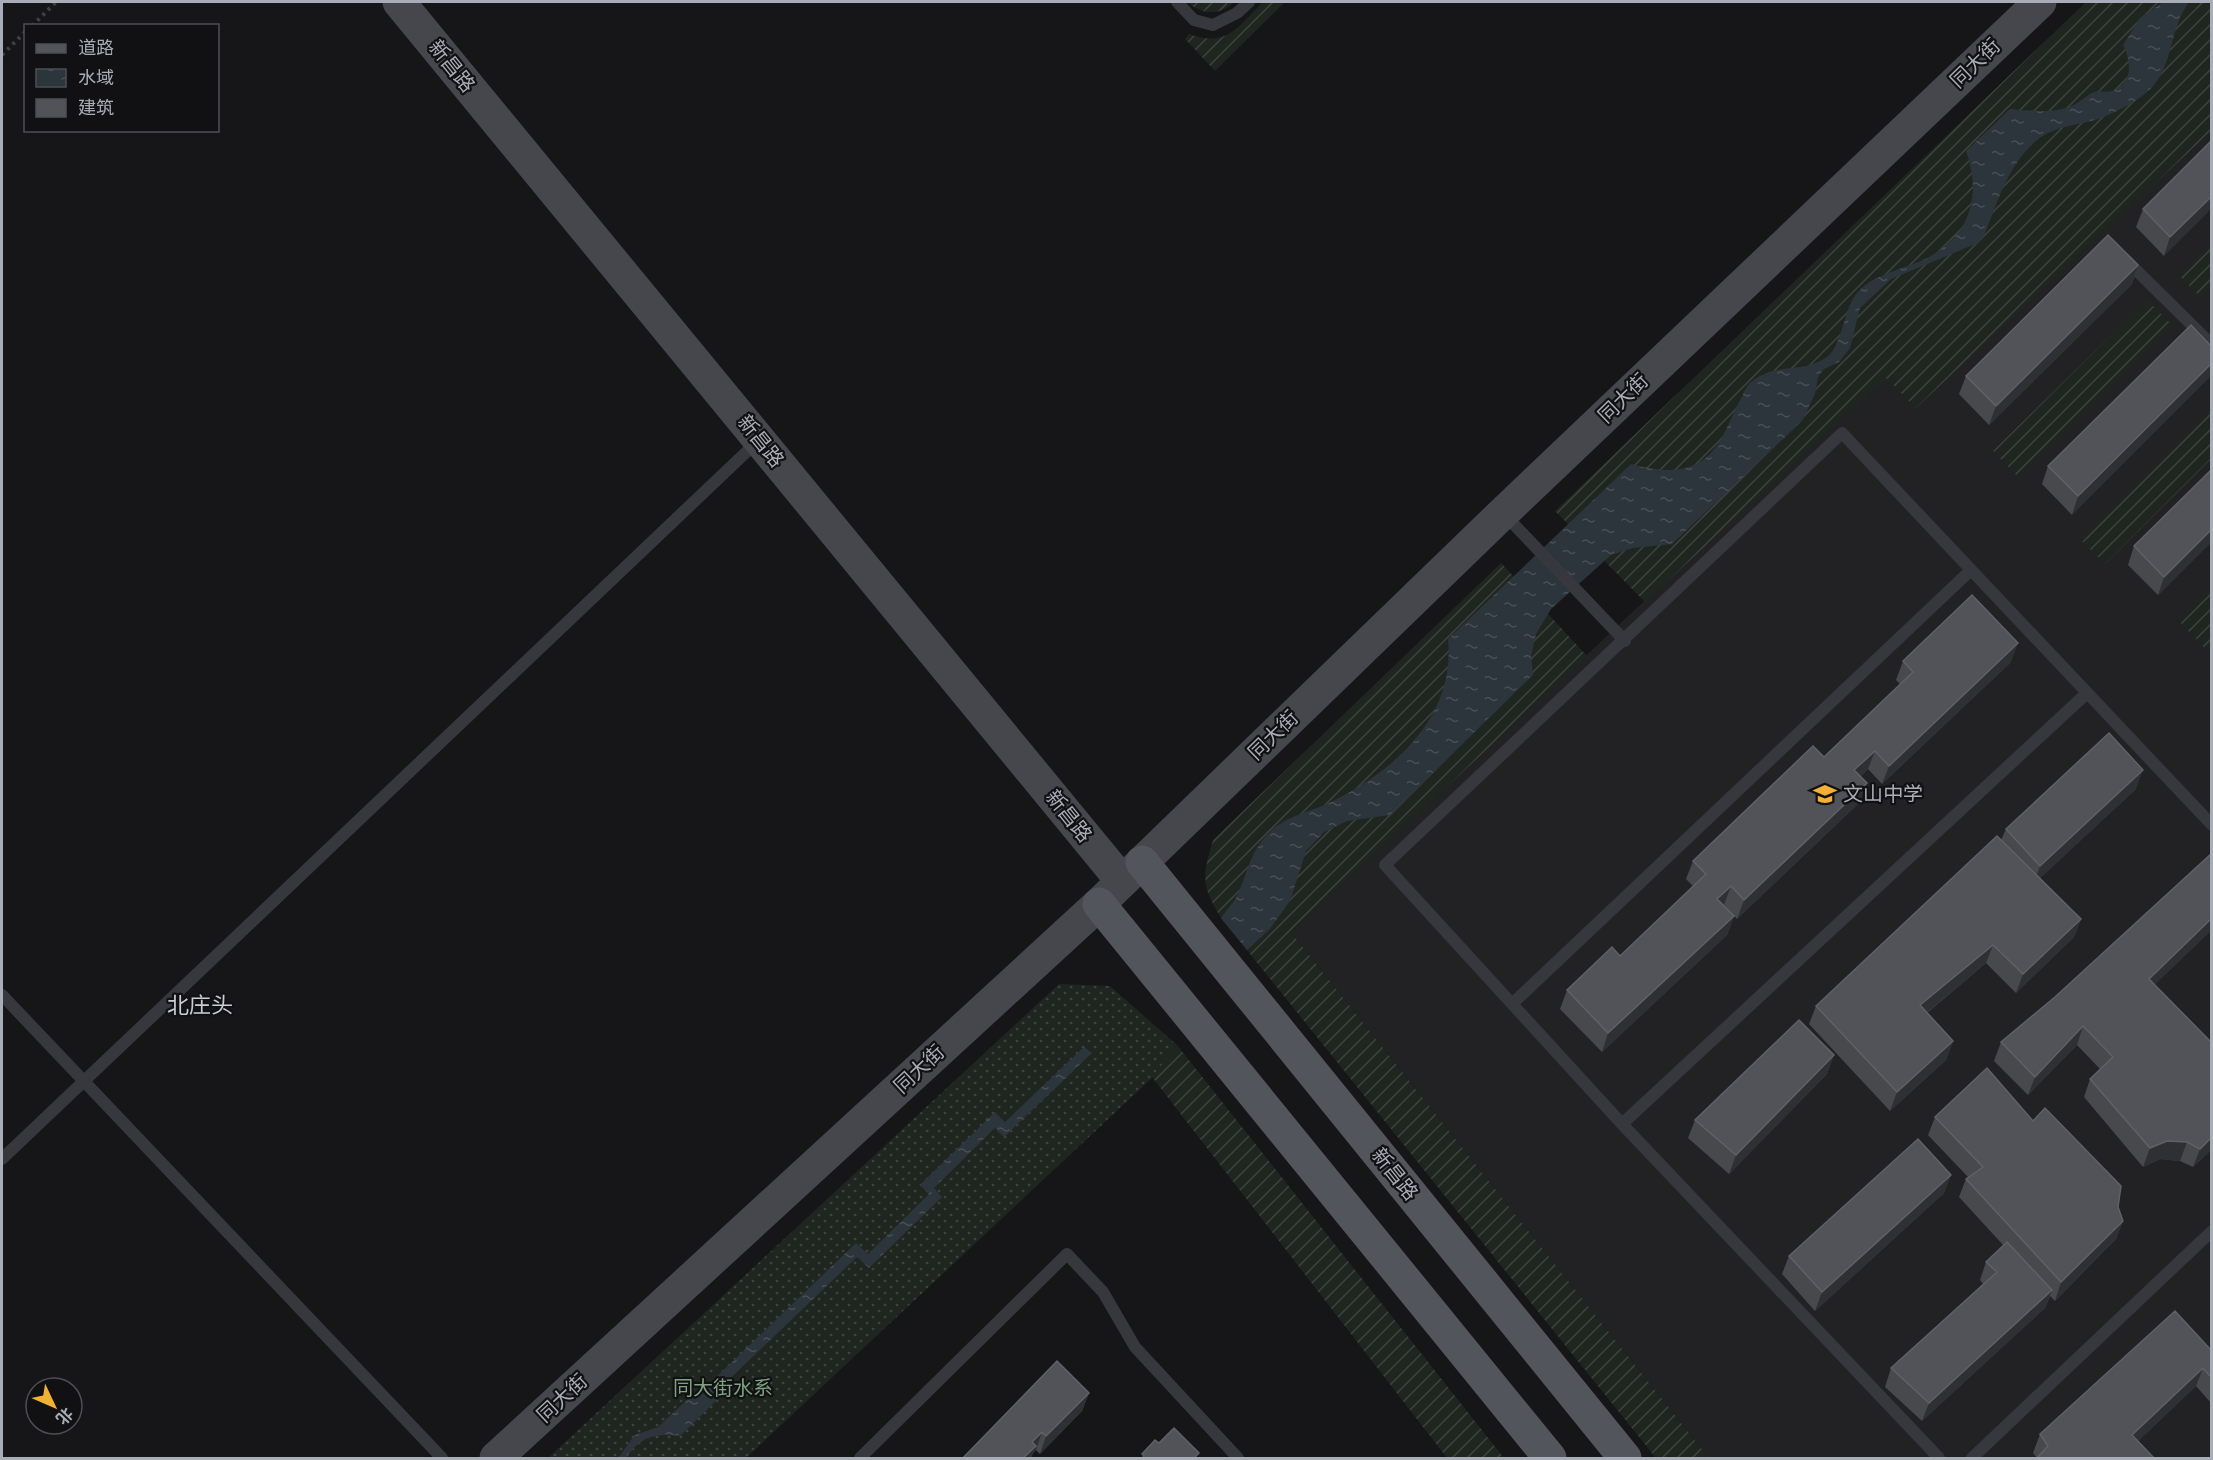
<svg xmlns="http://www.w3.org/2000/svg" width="2213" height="1460" font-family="'Noto Sans','Noto Sans SC',sans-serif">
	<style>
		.built { fill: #222225 }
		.grass { fill: url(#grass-dots) }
		.garden { fill: url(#garden-furrows) }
		.water { fill: url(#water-ripples) }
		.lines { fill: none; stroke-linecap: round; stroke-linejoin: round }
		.path { stroke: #3d3f44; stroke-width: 4; stroke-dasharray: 3 4.5; stroke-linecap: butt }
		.lane { stroke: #37383d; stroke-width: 12 }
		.secondary { stroke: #45474d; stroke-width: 33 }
		.primary { stroke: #53555c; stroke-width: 33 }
		.wall { fill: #47494d }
		.shaded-wall { fill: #2f3033 }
		.building { fill: #525359; stroke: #5f6168; stroke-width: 1.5 }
		.labels { text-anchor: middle; stroke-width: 4.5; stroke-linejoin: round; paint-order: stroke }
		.street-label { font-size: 20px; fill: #a8adb8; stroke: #111113 }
		.poi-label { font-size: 20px; fill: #a8adb8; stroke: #111113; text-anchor: start }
		.park-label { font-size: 20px; fill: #7fa381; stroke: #111113 }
		.quarter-label { font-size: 22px; fill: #c9ccd4; stroke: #111113 }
	</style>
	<defs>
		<pattern id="grass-dots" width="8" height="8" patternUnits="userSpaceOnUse" patternTransform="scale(1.5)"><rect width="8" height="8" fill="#1e261f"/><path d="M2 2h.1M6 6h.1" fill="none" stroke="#3c433d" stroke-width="1.8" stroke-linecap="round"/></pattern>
		<pattern id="garden-furrows" width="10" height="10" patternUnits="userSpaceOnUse" patternTransform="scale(1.5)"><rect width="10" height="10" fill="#1e261f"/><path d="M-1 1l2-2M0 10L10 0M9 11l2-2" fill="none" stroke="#3c433d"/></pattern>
		<pattern id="water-ripples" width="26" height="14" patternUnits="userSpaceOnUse" patternTransform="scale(1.5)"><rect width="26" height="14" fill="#2c353c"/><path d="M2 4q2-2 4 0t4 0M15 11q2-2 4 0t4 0" fill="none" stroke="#485056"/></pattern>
	</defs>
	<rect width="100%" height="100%" fill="#161618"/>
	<path class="built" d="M2211,70V1458H1709L1291,932Z"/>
	<path class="grass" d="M1059,984L1110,986L1177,1045L1152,1078L746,1458H548Z"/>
	<path class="garden" d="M1187,2H1234C1220,16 1201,15 1187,2Z
		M1263,2H1285L1215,71L1185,39L1189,34C1228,48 1237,27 1263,2Z
		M2086,2H2211V131L1916,408L1886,378L1645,602L1555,511Z
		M2211,245V286L2200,297L2180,276Z
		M2147,300L2172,325L2018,477L1993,451Z
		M2211,409V459L2105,564L2080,539Z
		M1501,563L1587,656L1291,932L1709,1458H1656L1221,918C1201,885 1202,877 1213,840Z
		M2211,589V655L2179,621Z
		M1177,1045L1504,1458H1447L1152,1077Z"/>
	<path class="water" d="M2163,2H2189C2170,28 2173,62 2154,85C2142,100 2113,114 2095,120C2074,126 2054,126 2036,141C2008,165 1997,203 1984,236L1978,243L1891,279L1860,308L1850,348L1839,362L1824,369L1818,377L1815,394L1802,421L1672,544L1633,548L1611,555L1551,609L1536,634L1531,656L1533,675L1390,815L1347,821L1324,832L1306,851L1290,901L1269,930L1247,950L1221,918C1226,911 1233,903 1237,896C1247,875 1250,852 1267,835C1285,815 1308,813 1331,802C1394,771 1456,717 1448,639L1631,464C1650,469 1669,473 1689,467C1721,457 1727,422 1742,397C1744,392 1747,385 1751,382C1778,361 1800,375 1827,357C1843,345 1844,305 1858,292C1876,272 1908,269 1931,256C1972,232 1981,193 1966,151L2010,109C2030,111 2056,114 2074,105C2081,101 2087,95 2094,92C2100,90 2107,93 2112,91C2134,83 2131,62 2123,45L2140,18Z
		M1084,1047L1092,1053L1004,1137L995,1128L934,1188L942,1197L869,1268L857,1257L716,1392L721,1396L680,1436C655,1433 640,1437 626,1458H618L635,1435L658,1427L705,1383L708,1385L856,1243L868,1254L929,1194L920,1185L995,1112L1005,1122Z"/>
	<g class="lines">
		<path class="path" d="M32,26L56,2
			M2,55L26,31"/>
		<path class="lane" d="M1177,2L1194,20L1213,25L1237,13L1249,2
			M2125,259L2212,345
			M1504,514L1625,641
			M2,995L442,1458
			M1512,1004L1971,570
			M1622,1124L2087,693
			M2,1159L759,440
			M860,1458L1067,1254L1103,1292L1135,1347L1238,1458
			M1939,1458L1622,1124L1385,865L1842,433L2212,825
			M1972,1458L2212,1231"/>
		<path class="secondary" d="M399,2L1122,881
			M496,1458L1099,904L1503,513L2040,2"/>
		<path class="primary" d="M1142,862L1625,1458
			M1099,904L1550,1458"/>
	</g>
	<path class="wall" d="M2211,141L2164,256L2136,227L2143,209Z
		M2138,265L2132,284L1989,425L1959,394L1966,376Z
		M2191,325L2072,515L2042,484L2048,466Z
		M2211,470V542L2158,595L2128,565L2134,546Z
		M1903,661L2011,662L1882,784L1868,769L1861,776L1860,802L1737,919L1724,905H1723L1734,916L1727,935L1602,1052L1560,1009L1567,990L1620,956L1693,886L1686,879L1693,861L1824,757L1900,684L1896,680Z
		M2136,789L2040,878L2081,919L2074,937L2016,993L1986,963L1927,1013L1953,1041L1946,1060L1890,1111L1809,1024L1816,1006L2001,840L2006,829Z
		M2155,985L2211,1150L2193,1167L2180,1161L2160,1159L2143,1167L2084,1097L2090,1079L2100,1069L2077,1045L2028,1095L1994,1061L2001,1042Z
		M1834,1055L1827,1074L1729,1174L1688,1138L1695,1120Z
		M1935,1117L2033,1121L2118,1207L2123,1221L2116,1239L2055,1301L2050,1296L2045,1308L1922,1421L1885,1387L1891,1368L1983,1284L1980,1280L1986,1262L2004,1246L1959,1197L1966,1179L1968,1177L1928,1135Z
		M1951,1175L1944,1193L1815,1311L1782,1274L1789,1256Z
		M2211,1350V1403L2196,1386L2138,1441L2154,1458H2037L2033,1453L2040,1434Z
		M1057,1361L1089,1393L1082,1411L1040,1454L1036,1450L1033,1453L1031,1458H962Z"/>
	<path class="shaded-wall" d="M2211,197V209L2164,256L2170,237Z
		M2138,265L2132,284L1989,425L1996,406Z
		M2211,364V376L2072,515L2078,496Z
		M2211,530V542L2158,595L2164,577Z
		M2018,643L2011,662L1882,784L1889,766Z
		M1875,751L1868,769L1848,789L1854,770Z
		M2143,770L2136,789L2033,885L2040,866Z
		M1867,783L1860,802L1737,919L1744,900Z
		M1731,886L1724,905L1711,918L1717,899Z
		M1734,916L1727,935L1602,1052L1608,1033Z
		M2081,919L2074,937L2016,993L2023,974Z
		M2211,919V931L2142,997L2149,979Z
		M1993,945L1986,963L1913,1024L1920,1005Z
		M2083,1026L2077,1045L2028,1095L2035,1077Z
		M1953,1041L1946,1060L1890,1111L1897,1092Z
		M1834,1055L1827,1074L1729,1174L1736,1155Z
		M2211,1138V1150L2193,1167L2200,1149Z
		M2167,1141L2187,1142L2180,1161L2160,1159L2143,1167L2150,1148Z
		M1951,1175L1944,1193L1815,1311L1822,1292Z
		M2123,1221L2116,1239L2055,1301L2061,1282Z
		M2052,1290L2045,1308L1922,1421L1929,1403Z
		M2203,1368L2196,1386L2126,1453L2132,1435Z
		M1089,1393L1082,1411L1040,1454L1046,1436Z
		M1042,1432L1036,1450L1033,1453L1031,1458H1023L1032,1442Z"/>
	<path class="building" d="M2211,141V197L2170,237L2143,209Z
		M2108,235L2138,265L1996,406L1966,376Z
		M2191,325L2211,346V364L2078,496L2048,466Z
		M2211,470V530L2164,577L2134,546Z
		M1972,595L2018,643L1889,766L1875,751L1854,770L1867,783L1744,900L1731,886L1717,899L1734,916L1608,1033L1567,990L1612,947L1620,956L1706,874L1693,861L1813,746L1824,757L1913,672L1903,661Z
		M2109,733L2143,770L2040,866L2006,829Z
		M1997,836L2081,919L2023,974L1993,945L1920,1005L1953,1041L1897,1092L1816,1006Z
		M2211,854V919L2149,979L2211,1042V1138L2200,1149L2187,1142L2167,1141L2150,1148L2090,1079L2113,1057L2083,1026L2035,1077L2001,1042L2055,997Z
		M1799,1020L1834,1055L1736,1155L1695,1120Z
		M1987,1068L2033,1121L2045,1108L2121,1186L2118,1207L2123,1221L2061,1282L1966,1179L1983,1167L1935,1117Z
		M1918,1139L1951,1175L1822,1292L1789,1256Z
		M2007,1242L2052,1290L1929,1403L1891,1368L1997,1272L1986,1262Z
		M2175,1311L2211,1350V1377L2203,1368L2132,1435L2154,1458H2037L2048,1446L2040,1434Z
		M1057,1361L1089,1393L1046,1436L1042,1432L1032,1442L1036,1446L1023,1458H963Z
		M1174,1428L1199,1453L1194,1458H1142L1144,1456L1142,1454L1155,1440L1159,1443Z"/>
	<defs>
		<g id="school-bare" transform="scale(1.8)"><path d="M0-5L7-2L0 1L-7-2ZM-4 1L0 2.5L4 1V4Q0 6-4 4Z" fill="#f2b134" stroke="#111113" stroke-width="2.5" paint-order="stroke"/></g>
	</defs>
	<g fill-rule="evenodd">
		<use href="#school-bare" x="1825" y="794"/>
	</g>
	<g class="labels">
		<g class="street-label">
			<text transform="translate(1975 63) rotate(-44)" y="7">同大街</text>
			<text transform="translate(452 66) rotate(51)" y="7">新昌路</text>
			<text transform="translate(1623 398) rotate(-44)" y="7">同大街</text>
			<text transform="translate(761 441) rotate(51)" y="7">新昌路</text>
			<text transform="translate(1273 735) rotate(-44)" y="7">同大街</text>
			<text transform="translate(1069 816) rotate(51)" y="7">新昌路</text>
			<text transform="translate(919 1069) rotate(-43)" y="7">同大街</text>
			<text transform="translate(1395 1174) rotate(51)" y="7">新昌路</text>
			<text transform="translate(562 1398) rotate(-43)" y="7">同大街</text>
		</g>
		<g class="poi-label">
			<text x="1843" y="801">文山中学</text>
		</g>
		<g class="park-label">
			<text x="723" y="1395">同大街水系</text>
		</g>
		<g class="quarter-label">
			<text x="200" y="1013">北庄头</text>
		</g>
	</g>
	<rect width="2213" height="1460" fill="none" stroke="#a8adb8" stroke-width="6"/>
	<rect x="24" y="24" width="195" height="108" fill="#111113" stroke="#4d4f55" stroke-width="1.5"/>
	<rect x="36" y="44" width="30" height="9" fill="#53555c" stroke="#4d4f55" stroke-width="1.5"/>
	<text x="78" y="54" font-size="18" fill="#a8adb8">道路</text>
	<rect x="36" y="69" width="30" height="18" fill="url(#water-ripples)" stroke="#4d4f55" stroke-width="1.5"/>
	<text x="78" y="84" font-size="18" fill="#a8adb8">水域</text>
	<rect x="36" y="99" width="30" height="18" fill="#525359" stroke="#4d4f55" stroke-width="1.5"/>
	<text x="78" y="114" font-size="18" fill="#a8adb8">建筑</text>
	<g transform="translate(54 1406) rotate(134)"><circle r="28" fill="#111113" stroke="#4d4f55" stroke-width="1.5"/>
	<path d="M0-4.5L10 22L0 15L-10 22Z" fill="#f2b134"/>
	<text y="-9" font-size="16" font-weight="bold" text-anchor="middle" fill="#a8adb8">北</text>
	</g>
</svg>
